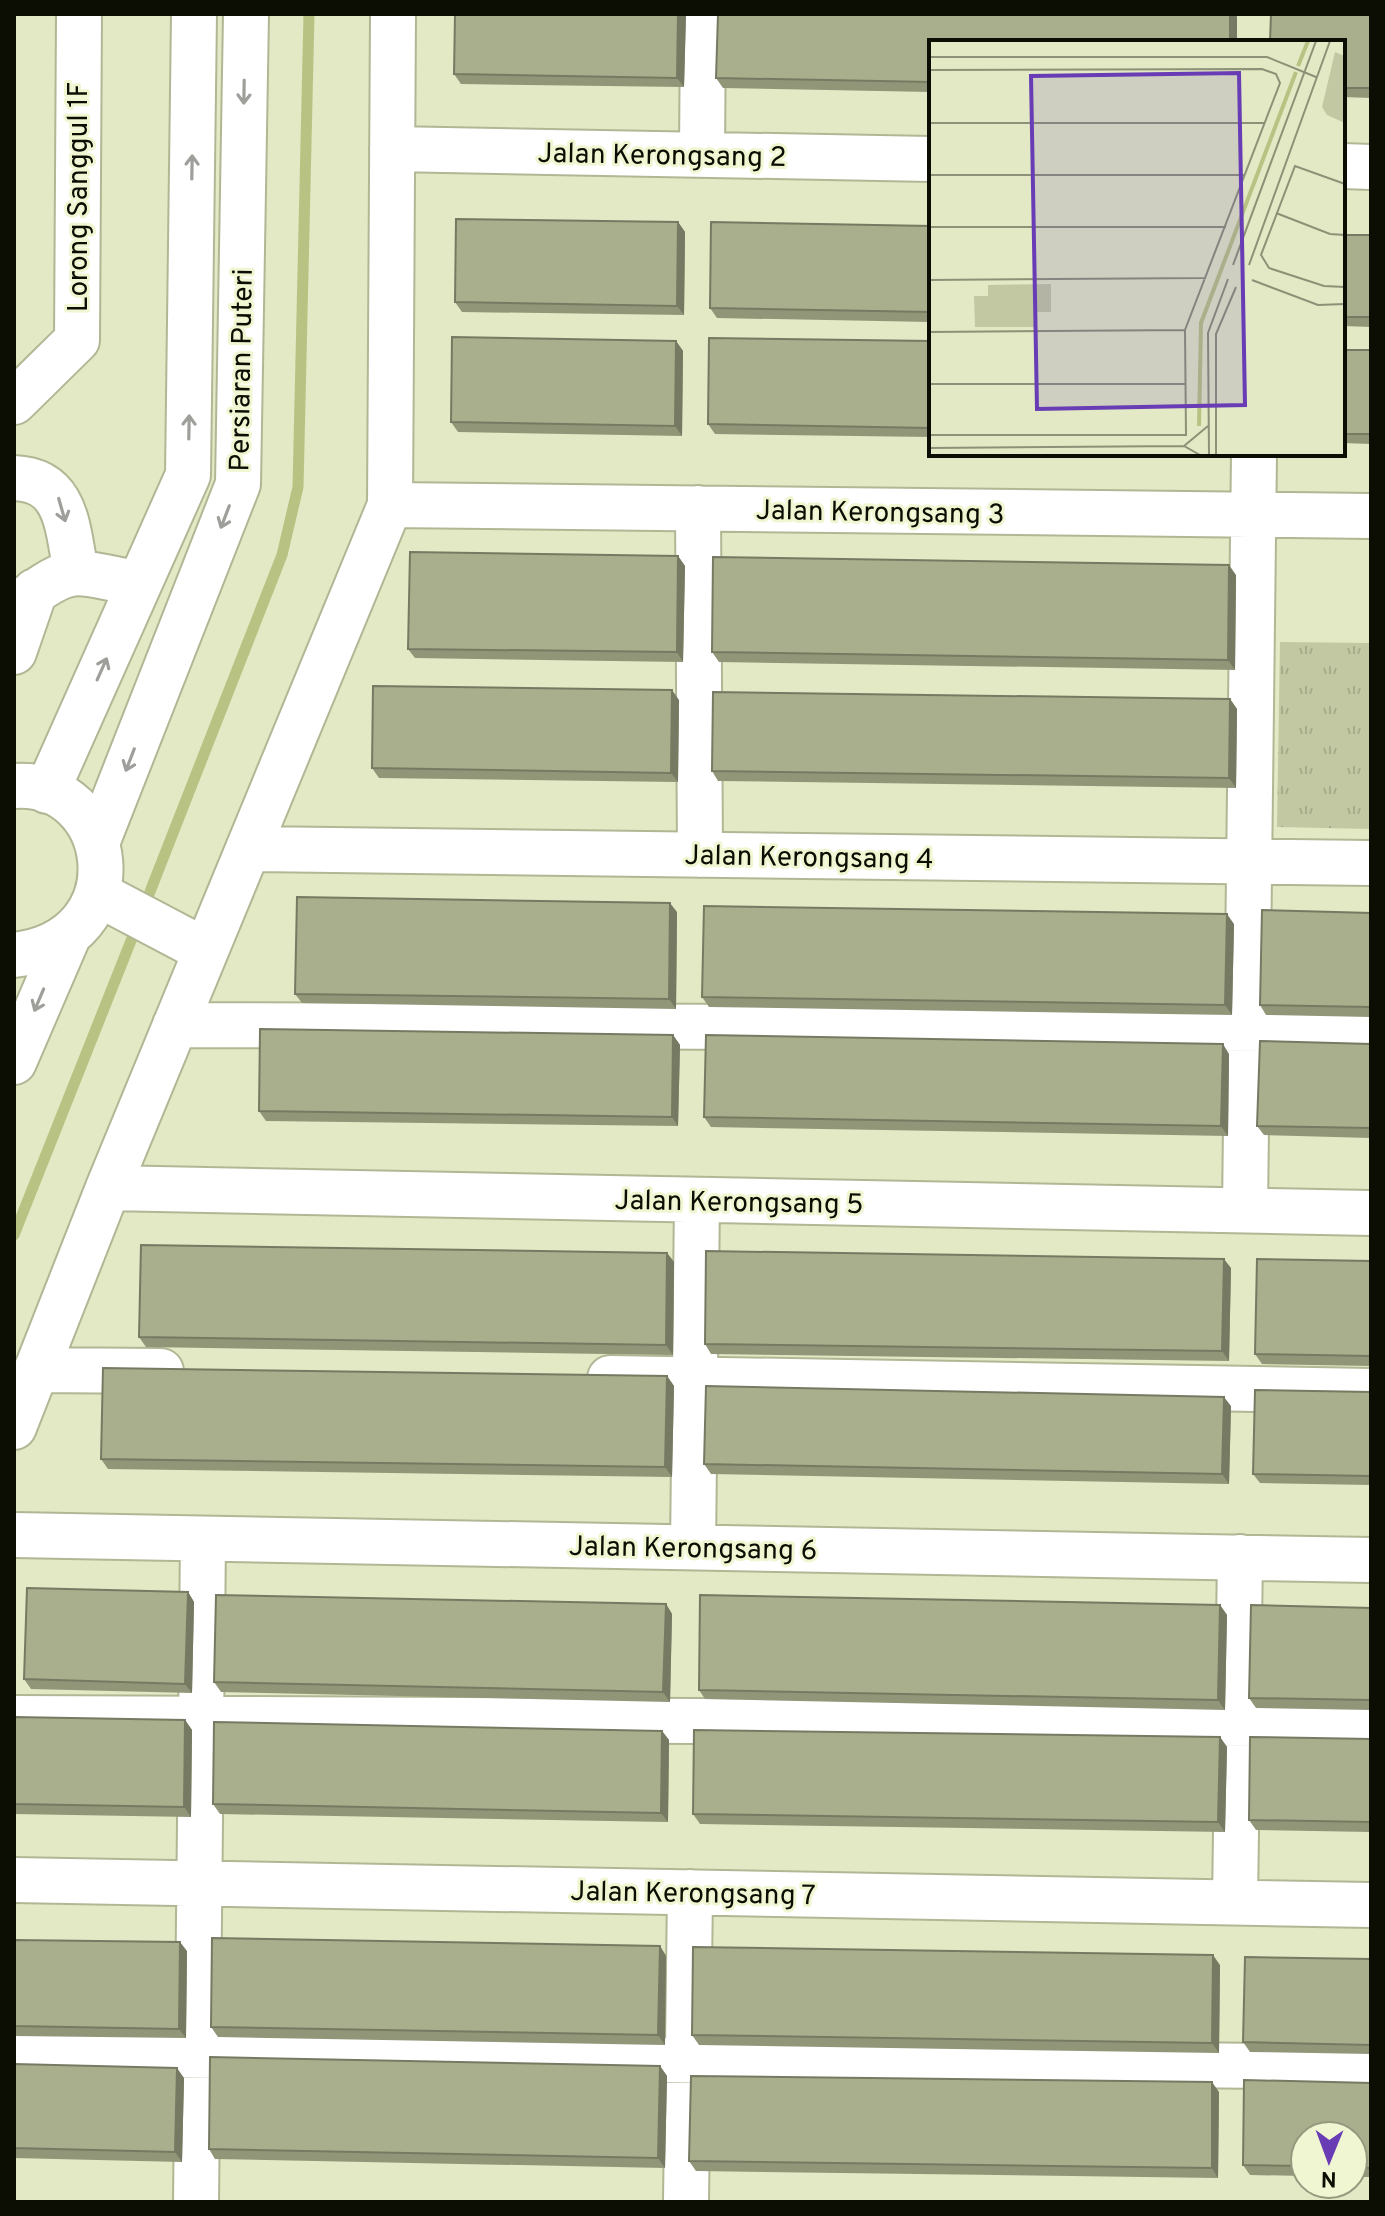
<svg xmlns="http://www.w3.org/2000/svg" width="1385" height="2216" font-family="Overpass,sans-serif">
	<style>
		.park { fill: url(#park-tufts) }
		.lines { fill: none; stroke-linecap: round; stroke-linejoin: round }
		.stream { stroke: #b8c383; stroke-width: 11 }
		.minor-casing { stroke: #b1b794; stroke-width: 48 }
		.minor { stroke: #fff; stroke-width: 44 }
		.wall { fill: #919678 }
		.shaded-wall { fill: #767a62 }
		.building { fill: #a9af8c; stroke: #767a62; stroke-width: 2 }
		.oneway { stroke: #9e9e9a }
		.labels { text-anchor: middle; stroke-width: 6; stroke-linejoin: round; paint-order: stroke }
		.street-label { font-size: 28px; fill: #0c0d03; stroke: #f0f6d1 }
		.inset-river { fill: none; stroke: #b8c383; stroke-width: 4 }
		.inset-road { fill: none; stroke: #8c9177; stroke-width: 2 }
		.view { fill: #683cb4; fill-opacity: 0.15; stroke: #683cb4; stroke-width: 4 }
		.inset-edge { fill: none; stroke: #0c0d03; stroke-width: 4 }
	</style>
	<defs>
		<pattern id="park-tufts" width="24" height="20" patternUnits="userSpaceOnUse" patternTransform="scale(2)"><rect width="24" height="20" fill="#c2c9a2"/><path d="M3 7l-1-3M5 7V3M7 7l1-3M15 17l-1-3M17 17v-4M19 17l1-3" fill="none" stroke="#a6ab8a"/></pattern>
	</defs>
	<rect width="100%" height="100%" fill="#e2e9c4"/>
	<path class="park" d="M1280,642L1371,643V829L1277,827Z"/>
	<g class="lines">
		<path class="stream" d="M144,907L282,555L298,487L309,14
			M14,1235L138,923"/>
		<g class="minor-casing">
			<path id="minor" d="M392,149L931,159
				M702,155L703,14
				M1343,166L1371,167
				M14,402L77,340L79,14
				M14,478C69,480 67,530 76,571
				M390,505L1371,516
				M698,508L700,855
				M14,607C74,563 68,570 139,584
				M14,652L35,591
				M14,786C116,778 142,940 14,955
				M47,791L188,475L194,14
				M97,843L238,484L246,14
				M248,849L1371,863
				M98,894L206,951
				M175,1025L1371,1029
				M14,1062L67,939
				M108,1188L1371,1213
				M1245,1210L1254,454
				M36,1370L161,1371
				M610,1378L1371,1391
				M14,1427L108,1188L390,505L393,14
				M14,1535L1371,1560
				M693,1547L697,1200
				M14,1718L1371,1724
				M14,1880L1371,1905
				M1235,1902L1240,1557
				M14,2054L1371,2067
				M196,2202L203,1539
				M686,2202L690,1892"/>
		</g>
		<use href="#minor" class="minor"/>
	</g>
	<path class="wall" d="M455,14H686L684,87L461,84L454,74Z
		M718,14H1235L1237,17V42H931V92L723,88L716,78Z
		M1371,14V98L1343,97V42Z
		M678,222L685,232L684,315L462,312L455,302Z
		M931,226V322L717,318L710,308Z
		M1343,235H1371V327L1343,326Z
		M676,341L683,351L682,436L458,432L451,422Z
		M931,341V437L715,434L708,424Z
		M1343,350H1371V444L1343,443Z
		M678,556L685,566L683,662L415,658L408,649Z
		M1236,575L1235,670L719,662L712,652Z
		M1230,699L1237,709L1236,788L718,781L712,771Z
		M679,700L678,782L379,778L372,768Z
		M677,912L676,1009L302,1003L295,994Z
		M1371,913V1017L1266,1015L1260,1005Z
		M1234,924L1232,1015L709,1007L702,997Z
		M673,1035L680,1045L678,1126L266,1121L259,1111Z
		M1371,1044V1138L1264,1135L1257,1126Z
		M1229,1054L1228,1136L711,1127L704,1117Z
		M667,1253L674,1262L673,1355L146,1347L139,1337Z
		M1371,1261V1366L1262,1364L1255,1354Z
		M1231,1268L1229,1361L711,1354L705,1344Z
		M667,1376L674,1386L672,1477L108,1469L101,1459Z
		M1371,1392V1485L1260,1483L1253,1474Z
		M1231,1406L1229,1484L711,1474L704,1464Z
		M188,1592L194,1602L192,1693L31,1689L24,1679Z
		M666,1604L672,1614L670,1702L221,1692L214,1682Z
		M1220,1605L1227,1615L1225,1710L705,1699L699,1690Z
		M1371,1608V1710L1256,1708L1249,1698Z
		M14,1717L185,1720L192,1730L191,1817L14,1814Z
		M662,1731L669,1740L668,1822L220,1814L213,1804Z
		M1220,1737L1227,1747L1225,1832L700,1824L693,1814Z
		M1371,1739V1832L1256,1830L1249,1820Z
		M14,1940L187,1951L186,2038L14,2036Z
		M660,1946L666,1956L665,2045L218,2037L211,2027Z
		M1371,1959V2054L1250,2052L1243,2042Z
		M1220,1965L1219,2053L699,2045L692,2035Z
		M14,2064L184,2078L182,2162L14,2158Z
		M660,2066L667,2076L665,2168L215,2159L209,2149Z
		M1371,2083V2177H1353V2136H1305V2176L1250,2175L1243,2165Z
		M1219,2092L1218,2178L696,2171L689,2161Z"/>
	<path class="shaded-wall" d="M678,14H686L684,87L677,78Z
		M1230,14H1235L1237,17V42H1230Z
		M678,222L685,232L684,315L677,306Z
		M676,341L683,351L682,436L675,426Z
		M678,556L685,566L683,662L677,652Z
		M1229,565L1236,575L1235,670L1228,660Z
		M672,690L679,700L678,782L671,773Z
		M1230,699L1237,709L1236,788L1229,778Z
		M670,903L677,912L676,1009L669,999Z
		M1227,914L1234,924L1232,1015L1225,1005Z
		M673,1035L680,1045L678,1126L672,1117Z
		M1223,1044L1229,1054L1228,1136L1221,1126Z
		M667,1253L674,1262L673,1355L666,1345Z
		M1224,1259L1231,1268L1229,1361L1222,1351Z
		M667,1376L674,1386L672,1477L665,1467Z
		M1224,1397L1231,1406L1229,1484L1222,1474Z
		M188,1592L194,1602L192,1693L185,1684Z
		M666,1604L672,1614L670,1702L663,1692Z
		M1220,1605L1227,1615L1225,1710L1218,1700Z
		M185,1720L192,1730L191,1817L184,1807Z
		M662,1731L669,1740L668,1822L661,1813Z
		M1220,1737L1227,1747L1225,1832L1218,1822Z
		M180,1942L187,1951L186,2038L179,2029Z
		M660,1946L666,1956L665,2045L658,2035Z
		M1213,1955L1220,1965L1219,2053L1212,2043Z
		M660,2066L667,2076L665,2168L658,2158Z
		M177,2068L184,2078L182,2162L175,2152Z
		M1212,2082L1219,2092L1218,2178L1212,2168Z"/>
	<path class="building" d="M455,14H678L677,78L454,74Z
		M718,14H1230V42H931V82L716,78Z
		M1271,14H1371V88H1343V42H1270Z
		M456,219L678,222L677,306L455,302Z
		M711,222L931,226V312L710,308Z
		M1343,235H1371V317H1343Z
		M452,337L676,341L675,426L451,422Z
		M709,338L931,341V428L708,424Z
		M1343,350H1371V434H1343Z
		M410,552L678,556L677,652L408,649Z
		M713,557L1229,565L1228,660L712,652Z
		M373,686L672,690L671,773L372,768Z
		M713,692L1230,699L1229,778L712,771Z
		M297,897L670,903L669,999L295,994Z
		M704,906L1227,914L1225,1005L702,997Z
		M1262,910L1371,913V1007L1260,1005Z
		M260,1029L673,1035L672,1117L259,1111Z
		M706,1035L1223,1044L1221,1126L704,1117Z
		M1260,1041L1371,1044V1128L1257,1126Z
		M141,1245L667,1253L666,1345L139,1337Z
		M706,1251L1224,1259L1222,1351L705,1344Z
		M1257,1259L1371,1261V1356L1255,1354Z
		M103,1368L667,1376L665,1467L101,1459Z
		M706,1386L1224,1397L1222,1474L704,1464Z
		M1255,1390L1371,1392V1476L1253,1474Z
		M27,1588L188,1592L185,1684L24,1679Z
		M216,1595L666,1604L663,1692L214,1682Z
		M700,1595L1220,1605L1218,1700L699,1690Z
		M1251,1605L1371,1608V1700L1249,1698Z
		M14,1717L185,1720L184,1807L14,1804Z
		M214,1722L662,1731L661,1813L213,1804Z
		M694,1730L1220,1737L1218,1822L693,1814Z
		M1250,1737L1371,1739V1822L1249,1820Z
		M212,1938L660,1946L658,2035L211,2027Z
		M14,1940L180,1942L179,2029L14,2026Z
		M693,1947L1213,1955L1212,2043L692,2035Z
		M1245,1957L1371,1959V2045L1243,2042Z
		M210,2057L660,2066L658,2158L209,2149Z
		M14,2064L177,2068L175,2152L14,2148Z
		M691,2076L1212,2082V2168L689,2161Z
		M1244,2080L1371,2083V2168L1353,2167V2136H1305V2166L1243,2165Z"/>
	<defs><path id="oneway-shaft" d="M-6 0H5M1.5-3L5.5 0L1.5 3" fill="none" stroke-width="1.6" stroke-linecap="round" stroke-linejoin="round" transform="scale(2)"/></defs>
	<g class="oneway">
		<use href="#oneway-shaft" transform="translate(244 92) rotate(91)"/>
		<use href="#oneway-shaft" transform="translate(192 167) rotate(-89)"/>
		<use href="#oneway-shaft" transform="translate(189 427) rotate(-89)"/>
		<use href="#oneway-shaft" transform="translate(62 510) rotate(74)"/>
		<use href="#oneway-shaft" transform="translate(225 517) rotate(111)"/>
		<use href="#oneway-shaft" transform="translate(102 669) rotate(-66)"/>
		<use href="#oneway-shaft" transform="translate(130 760) rotate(111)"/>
		<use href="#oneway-shaft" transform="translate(39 1000) rotate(113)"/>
	</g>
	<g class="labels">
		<g class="street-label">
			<text transform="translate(662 154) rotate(1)" y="10">Jalan Kerongsang 2</text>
			<text transform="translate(77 197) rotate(-90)" y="10">Lorong Sanggul 1F</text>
			<text transform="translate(240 370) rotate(-89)" y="10">Persiaran Puteri</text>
			<text transform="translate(880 511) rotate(1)" y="10">Jalan Kerongsang 3</text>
			<text transform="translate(809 856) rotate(1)" y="10">Jalan Kerongsang 4</text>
			<text transform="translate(739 1201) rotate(1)" y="10">Jalan Kerongsang 5</text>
			<text transform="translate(693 1547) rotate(1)" y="10">Jalan Kerongsang 6</text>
			<text transform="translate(693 1892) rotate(1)" y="10">Jalan Kerongsang 7</text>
		</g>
	</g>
	<g transform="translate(929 40)">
		<rect width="416" height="416" fill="#e2e9c4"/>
		<path d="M406,12L416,16V83L398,75L393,67ZM122,244V272H108V287H46L45,256H59V245Z" fill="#c2c9a2"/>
		<path class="inset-river" d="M369,26L379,1M270,386L272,283L367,32"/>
		<path class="inset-road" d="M0,17H338L387,37M0,30L333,29L347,34L351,43L256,290L257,395H0M0,83H336M0,135H316M416,144L366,126L332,215L340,228L395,246L416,247M347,173L401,194L416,195M0,187H297M304,225L387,1M320,225L401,1M0,240L277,238M323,240L389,265L416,264M0,292L256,290M0,344H257M255,406L279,386M0,408L255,406L271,415M280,415L279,293L299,239M287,415V294L307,247"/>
		<path class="view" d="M310,33L316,365L108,369L102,36Z"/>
		<rect width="416" height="416" class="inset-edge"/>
	</g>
	<rect width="1385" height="2216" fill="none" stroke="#0c0d03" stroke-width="32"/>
	<g transform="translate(1329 2160) rotate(181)"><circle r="38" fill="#f0f6d1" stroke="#95997f" stroke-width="2"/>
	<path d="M0-6L14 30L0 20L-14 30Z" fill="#683cb4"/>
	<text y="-12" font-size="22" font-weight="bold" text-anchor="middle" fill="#0c0d03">N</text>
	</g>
</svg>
